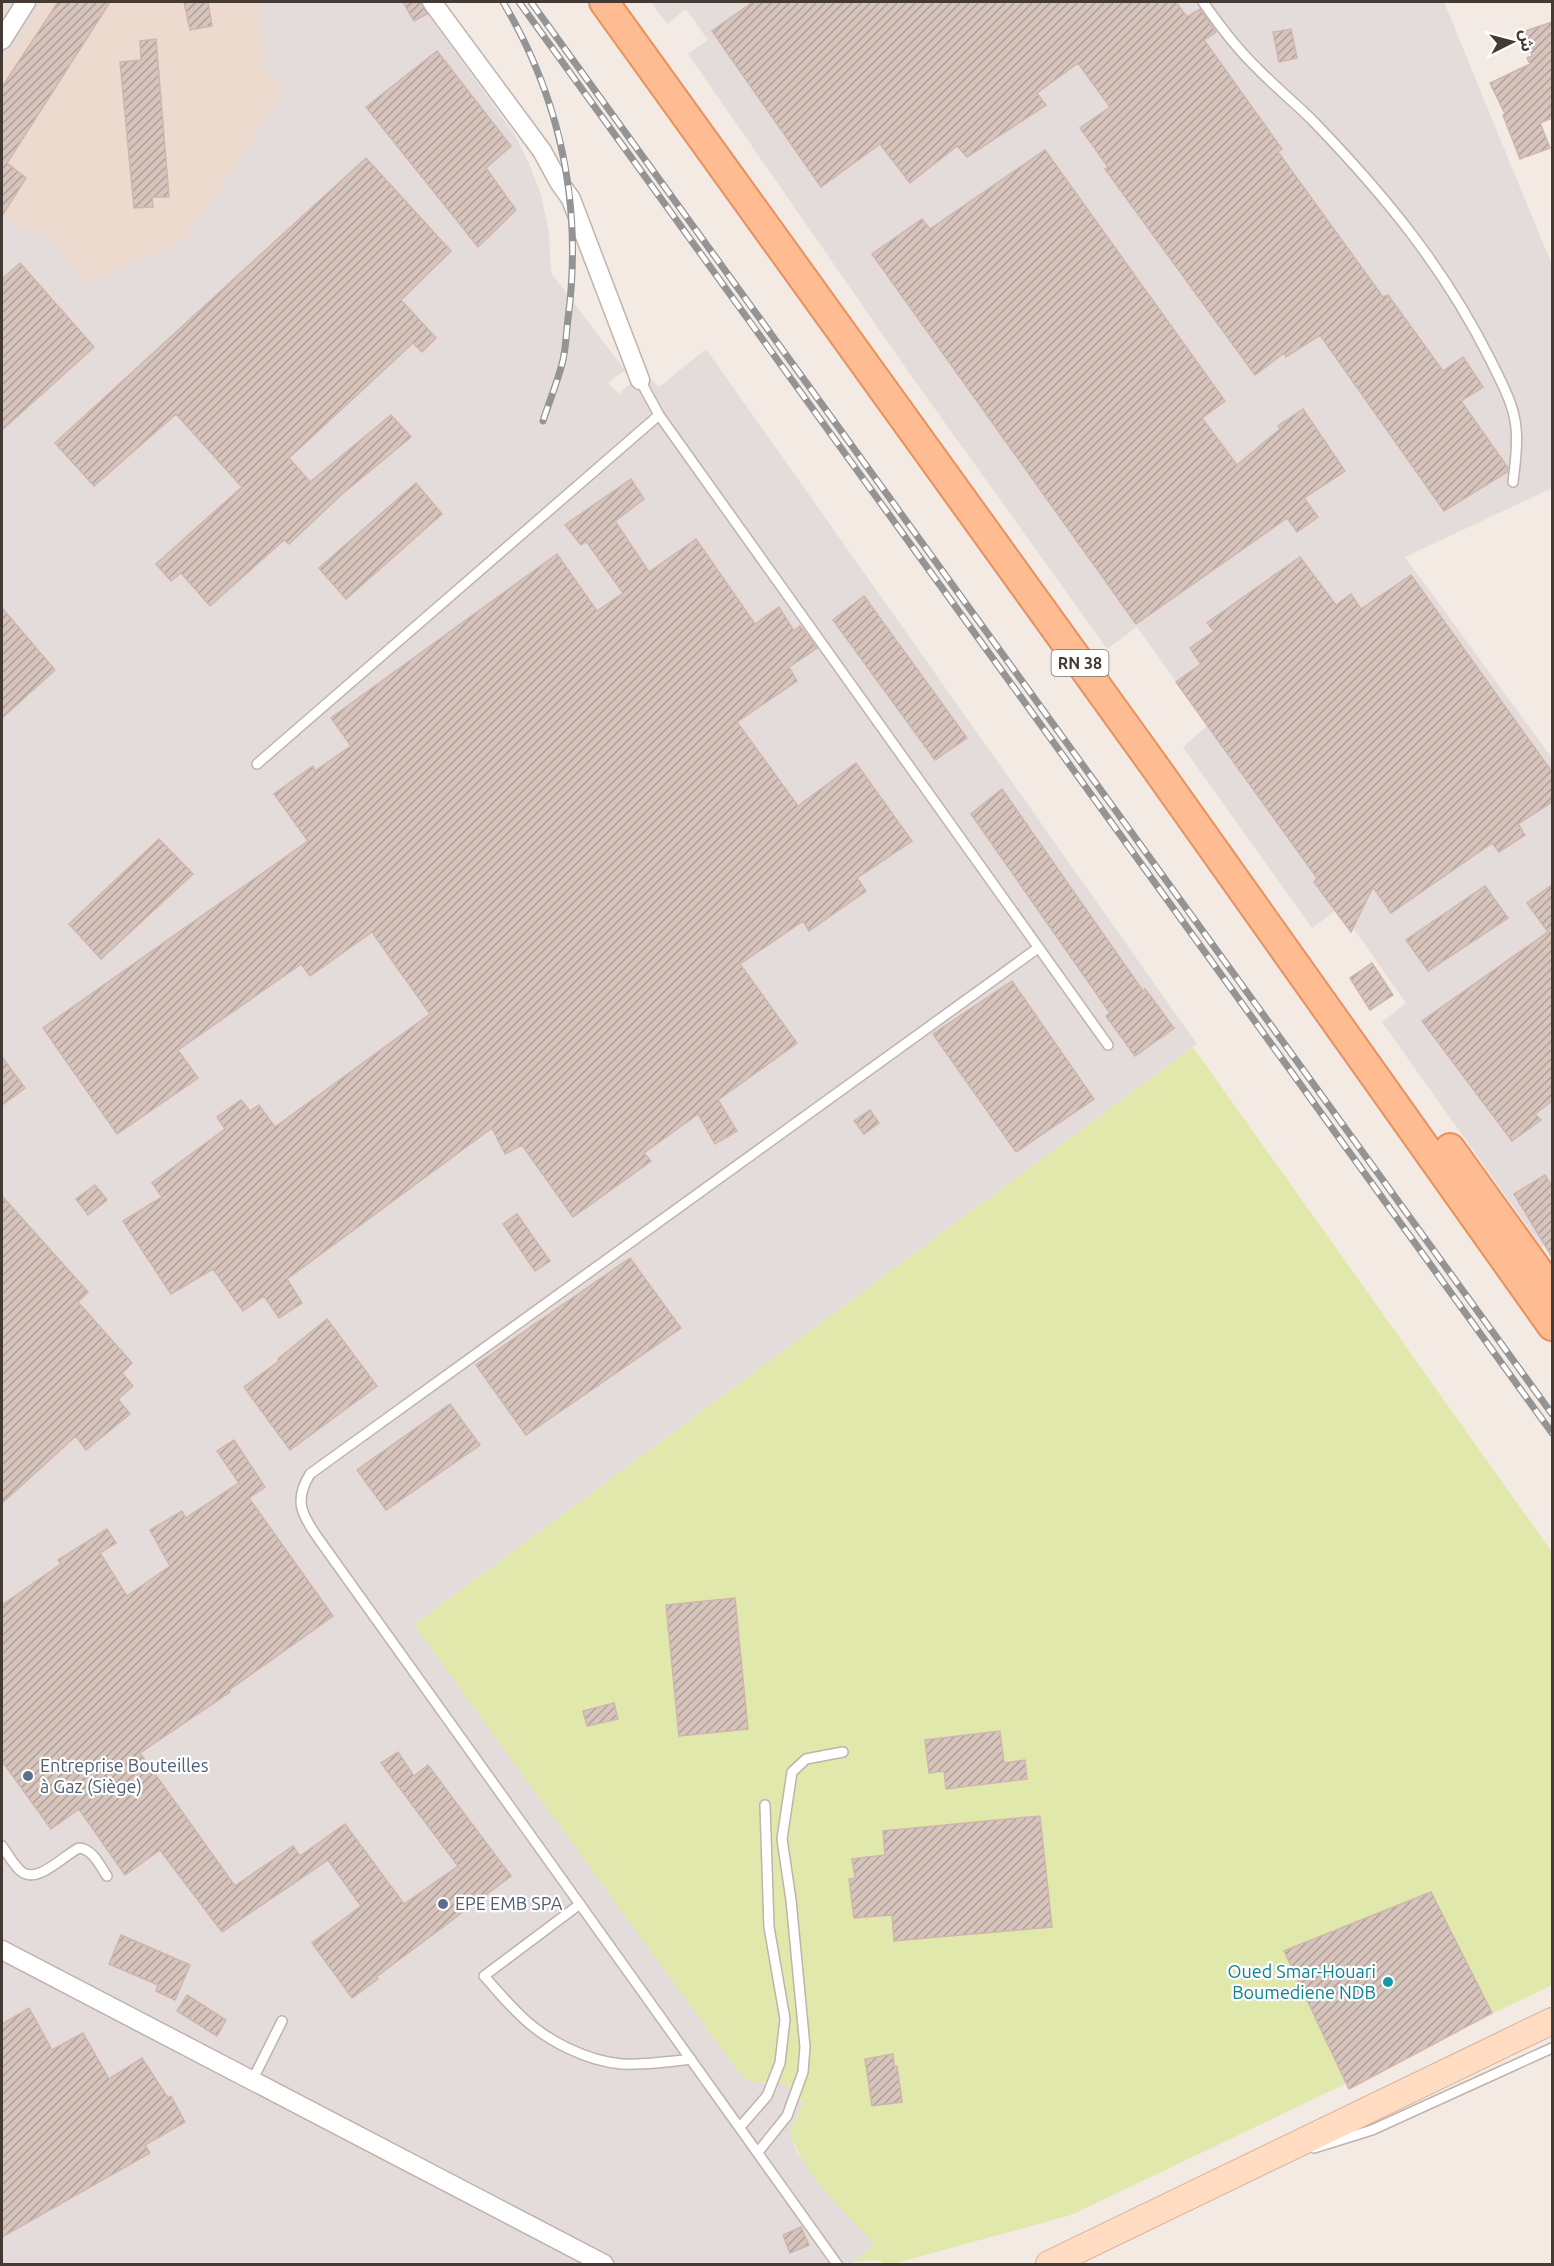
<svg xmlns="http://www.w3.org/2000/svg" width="1554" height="2266" font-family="Ubuntu,'Noto Sans Arabic',sans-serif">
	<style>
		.industrial { fill: #e4dcda }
		.education { fill: #ecdace }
		.pitch { fill: #e1e8ac }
		.building { fill: url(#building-hatch); stroke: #cfb6ad; stroke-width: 1.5 }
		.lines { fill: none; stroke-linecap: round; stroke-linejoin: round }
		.lane-casing { stroke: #c1b2aa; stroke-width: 12 }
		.street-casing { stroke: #c1b2aa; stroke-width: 21 }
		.secondary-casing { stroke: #d7af95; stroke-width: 28 }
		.primary-casing { stroke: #e59160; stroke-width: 32 }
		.lane { stroke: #fff; stroke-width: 9 }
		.street { stroke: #fff; stroke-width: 18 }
		.secondary { stroke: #ffdcc2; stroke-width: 26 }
		.primary { stroke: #ffbb91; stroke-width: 28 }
		.rail-casing { stroke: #949494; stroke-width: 7 }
		.rail { stroke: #fff; stroke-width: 4.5; stroke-dasharray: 14; stroke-linecap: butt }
		.service-dot { fill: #5c6f8a; stroke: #fff; stroke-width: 2 }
		.culture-dot { fill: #0f9aa8; stroke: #fff; stroke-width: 2 }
		.labels { text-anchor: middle; stroke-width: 4.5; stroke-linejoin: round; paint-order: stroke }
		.shield { fill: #fff; stroke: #7d7471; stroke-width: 1.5 }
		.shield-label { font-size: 16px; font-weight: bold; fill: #453934 }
		.service-label { font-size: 18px; fill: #4e5e75; stroke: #fff; text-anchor: start }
		.culture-label { font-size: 18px; fill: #0d838f; stroke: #fff; text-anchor: end }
	</style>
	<defs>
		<pattern id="building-hatch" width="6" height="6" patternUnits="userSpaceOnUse" patternTransform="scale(1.5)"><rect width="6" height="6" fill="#d7c4bd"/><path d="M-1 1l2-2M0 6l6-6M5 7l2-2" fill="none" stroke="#b0a09a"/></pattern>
	</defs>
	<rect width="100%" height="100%" fill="#f3eae4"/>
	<path class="industrial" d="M2,2H419L513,132L529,163L541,195L549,232L551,273L625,370L608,383L619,394L644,372L659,387L706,349L1197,1044L414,1625L764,2084L783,2083L803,2103L790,2133L795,2149L805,2164L876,2245L851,2264H2Z
		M651,2H1444L1552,265V488L1405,557L1552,758V1241L1542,1247L1382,1022L1406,1003L1339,908L1312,928L1183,747L1207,726L1137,627L1107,649L910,374L688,54L708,40L686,9L667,24Z"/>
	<path class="education" d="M42,2H260L264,69L284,88L244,155L183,241L86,284L46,235L18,226L2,214V66Z"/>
	<path class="pitch" d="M1193,1047L1552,1552V1985L1071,2215L893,2264H884L880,2260L854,2262L875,2245C847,2213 802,2173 790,2133L803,2103L783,2083L750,2082L737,2070L414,1625Z"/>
	<path class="building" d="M58,2H110L7,163L26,178L2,216V87Z
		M184,2H208L212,26L190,30Z
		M403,2H421L427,14L414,21Z
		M753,2H1176L1187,17L1200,9L1216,32L1204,40L1282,149L1278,152L1383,297L1388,295L1443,371L1463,357L1483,387L1461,401L1508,468L1507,472L1444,511L1320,335L1286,357L1284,353L1255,375L1105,169L1108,167L1080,128L1110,107L1078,63L1037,93L1046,105L967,157L957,146L910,183L880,144L821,187L712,31Z
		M1552,22V118L1540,123L1550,148L1520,159L1503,115L1505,114L1490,83L1530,64L1527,58L1532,56L1525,31Z
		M1291,29L1297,58L1279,62L1273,32Z
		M156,39L169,197H152L153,207L134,208L120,62L141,60L140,41Z
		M437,51L511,146L486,168L516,210L478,247L366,107Z
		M1045,150L1225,401L1202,418L1237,465L1280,429L1278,426L1303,409L1345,471L1304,498L1318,517L1297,532L1287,518L1136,624L872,254L922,219L930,229Z
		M366,158L451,251L401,300L436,338L422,352L413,343L289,458L310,482L391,415L411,437L341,495L289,544L284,540L210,606L181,573L171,581L156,564L242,487L176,414L94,486L55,443Z
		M20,263L94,347L2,430V279Z
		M631,479L644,499L615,521L649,572L696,539L755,624L779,607L794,631L800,626L817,648L789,667L797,681L737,722L798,806L856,763L912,841L857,878L866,891L809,931L803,921L740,964L797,1043L718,1100L737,1131L715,1144L698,1114L644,1153L651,1161L573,1217L522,1145L505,1154L492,1128L287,1279L302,1303L279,1318L264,1296L243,1311L213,1269L171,1294L123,1221L162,1197L152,1183L225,1129L217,1117L241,1100L250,1111L259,1105L275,1127L430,1014L372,932L310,976L301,964L178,1050L198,1078L117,1134L43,1028L308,841L274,794L313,766L315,771L351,746L331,718L557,554L597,611L623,593L586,541L581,545L565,525Z
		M416,483L442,514L346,599L319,568Z
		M1300,557L1336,605L1351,594L1361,609L1411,575L1552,772V802L1518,824L1525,835L1499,852L1492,843L1391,913L1373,887L1351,932L1314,882L1317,878L1176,682L1201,664L1190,648L1214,631L1207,623Z
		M864,596L967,738L935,760L833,620Z
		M2,608L55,670L2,718Z
		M1002,789L1143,991L1145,989L1174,1028L1135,1056L1106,1016L1110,1013L971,814Z
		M159,839L193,874L101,959L69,924Z
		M1552,885V1101L1535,1114L1541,1120L1512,1141L1422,1021L1548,932L1527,903Z
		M1485,886L1508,918L1428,971L1406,940Z
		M1372,963L1393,995L1370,1010L1350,978Z
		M1012,981L1094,1099L1016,1152L933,1034Z
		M2,1057L25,1088L2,1105Z
		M870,1110L879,1123L864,1134L854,1121Z
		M1545,1175L1552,1186V1257L1514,1194Z
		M95,1185L107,1200L88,1215L76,1199Z
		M2,1196L88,1292L78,1302L132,1363L122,1373L133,1386L118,1399L130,1414L86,1450L76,1436L2,1503Z
		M517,1214L550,1261L535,1271L503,1224Z
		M630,1258L681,1328L526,1435L476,1365Z
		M327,1319L377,1386L290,1450L244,1387L279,1361L278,1359Z
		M450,1404L480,1445L386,1510L357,1470Z
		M234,1440L265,1487L249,1498L333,1616L229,1690L230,1692L140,1753L235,1886L293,1846L300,1856L345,1824L404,1904L458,1866L381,1763L398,1752L414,1776L428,1765L511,1876L376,1977L378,1979L352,1998L312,1943L361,1906L328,1860L222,1932L160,1850L125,1875L79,1809L51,1829L2,1761V1605L61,1564L58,1560L107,1529L116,1543L100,1553L127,1596L170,1566L150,1530L182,1511L186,1518L239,1483L217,1451Z
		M735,1598L748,1729L679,1736L666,1605Z
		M614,1703L618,1719L587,1726L583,1711Z
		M1000,1731L1004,1763L1025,1760L1027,1779L946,1789L944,1771L929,1773L925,1740Z
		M1040,1816L1052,1927L894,1941L892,1915L854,1918L849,1879L855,1878L852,1859L885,1855L883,1831Z
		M1431,1892L1492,2013L1349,2089L1284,1951Z
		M121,1935L190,1965L175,2000L156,1991L158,1985L109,1964Z
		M187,1995L226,2020L217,2036L177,2011Z
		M29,2008L52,2050L83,2033L109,2079L142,2058L168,2098L171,2096L185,2122L145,2145L150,2153L2,2237V2024Z
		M893,2054L894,2066H897L902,2102L872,2106L865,2059Z
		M801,2227L809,2245L790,2253L783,2235Z"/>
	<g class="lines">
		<g class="lane-casing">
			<path id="lane" d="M1203,2C1219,25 1236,48 1257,68C1276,88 1298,105 1316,124C1387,198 1445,269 1491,361C1501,382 1514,404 1516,428C1518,447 1515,464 1513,482
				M640,380L659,415L1108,1045
				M257,764L659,415
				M2,1846C8,1854 14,1866 22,1872C38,1884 64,1855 79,1848C93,1849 100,1866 107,1876
				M580,1904L484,1976C496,1989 508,2004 522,2017C547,2041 587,2061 622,2064C645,2065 668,2062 691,2059
				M252,2081L282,2021
				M740,2127L767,2096L780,2063L785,2019L769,1927L765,1805
				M1314,2148L1372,2130L1552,2048
				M758,2152L787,2116L803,2072L805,2047L791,1900L782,1839L792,1772L806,1759L843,1752
				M837,2264L318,1538C301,1514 294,1500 310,1474L1038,948"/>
		</g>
		<g class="street-casing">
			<path id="street" d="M432,2L542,151L559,182L571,199L640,380
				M2,40L26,2
				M2,1950L604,2264"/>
		</g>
		<g class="secondary-casing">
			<path id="secondary" d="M1049,2264L1552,2021"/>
		</g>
		<g class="primary-casing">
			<path id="primary" d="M604,2L1153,764L1552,1326
				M1450,1148L1552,1290"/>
		</g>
		<use href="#lane" class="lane"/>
		<use href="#street" class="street"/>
		<use href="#secondary" class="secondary"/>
		<use href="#primary" class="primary"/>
		<g class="rail-casing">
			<path id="rail" d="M503,2C561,100 583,204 568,319C566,334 566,350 562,364C557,383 549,402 543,421
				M519,2L1552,1433
				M531,2L1552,1414"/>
		</g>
		<use href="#rail" class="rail"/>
	</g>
	<g class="service-dot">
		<circle cx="28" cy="1776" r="6"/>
		<circle cx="443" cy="1904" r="6"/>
	</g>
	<circle class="culture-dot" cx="1388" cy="1982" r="6"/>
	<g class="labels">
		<rect class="shield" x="1051.5" y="650" width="57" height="26" rx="4.5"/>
		<g class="shield-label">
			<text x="1080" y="669">RN 38</text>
		</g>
		<g class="service-label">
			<text x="40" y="1772">Entreprise Bouteilles<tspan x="40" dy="21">à Gaz (Siège)</tspan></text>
			<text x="455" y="1910">EPE EMB SPA</text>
		</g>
		<g class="culture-label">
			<text x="1376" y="1978">Oued Smar-Houari<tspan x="1376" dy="21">Boumediene NDB</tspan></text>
		</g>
	</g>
	<rect width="1554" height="2266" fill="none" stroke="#453934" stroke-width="6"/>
	<g transform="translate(1512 42) rotate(84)" stroke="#ffffff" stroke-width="4.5" paint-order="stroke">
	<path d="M0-4.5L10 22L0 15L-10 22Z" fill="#453934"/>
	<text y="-9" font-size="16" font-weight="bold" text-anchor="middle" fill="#453934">ش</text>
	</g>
</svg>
